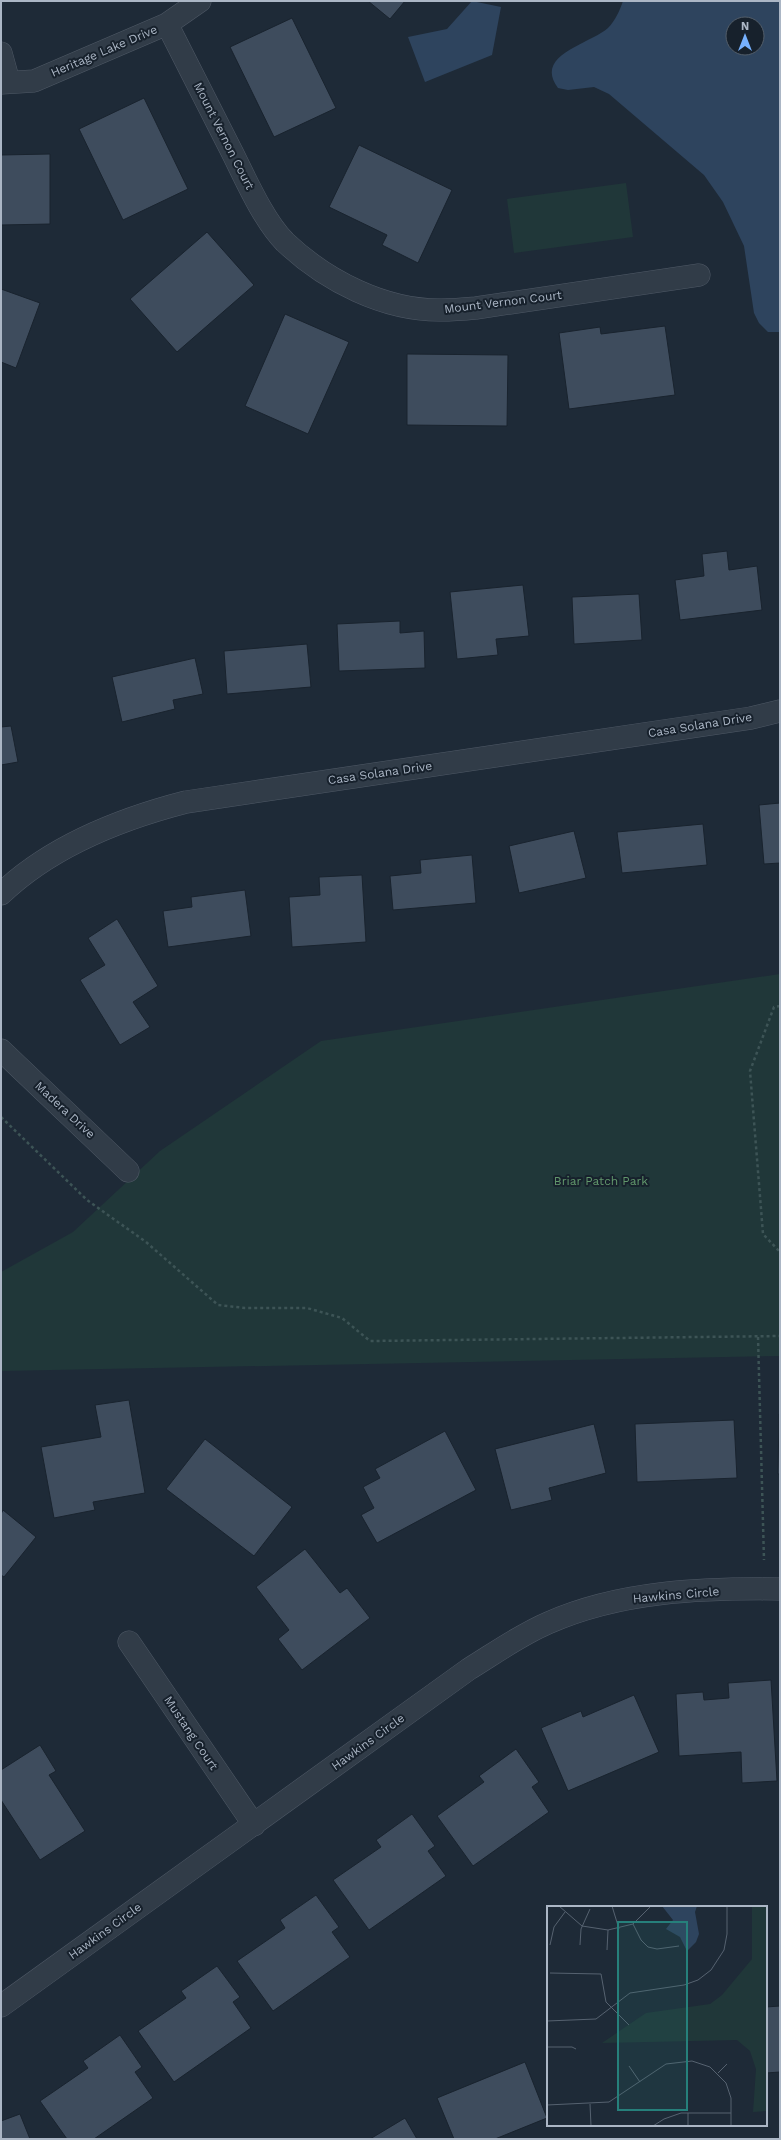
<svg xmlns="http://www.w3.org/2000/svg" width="781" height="2140" font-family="'Work Sans',sans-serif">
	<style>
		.green { fill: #203739 }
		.water { fill: #2e445e; fill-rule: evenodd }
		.building { fill: #3e4c5d; stroke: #19232e }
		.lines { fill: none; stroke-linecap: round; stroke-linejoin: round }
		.minor-casing { stroke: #4f5966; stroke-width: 23 }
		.path { stroke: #3d5456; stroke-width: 2.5; stroke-dasharray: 3 3; stroke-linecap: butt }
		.minor { stroke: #313c48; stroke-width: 22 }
		.labels { text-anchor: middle; stroke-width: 4; stroke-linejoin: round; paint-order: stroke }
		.street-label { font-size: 12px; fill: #abb6c5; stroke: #17212c }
		.park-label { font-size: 12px; fill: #62976c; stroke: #17212c }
		.inset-road { fill: none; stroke: #566270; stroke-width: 1 }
		.view { fill: #26807b; fill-opacity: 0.15; stroke: #26807b; stroke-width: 2 }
		.inset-edge { fill: none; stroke: #abb6c5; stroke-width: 2 }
	</style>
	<rect width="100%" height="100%" fill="#1e2a37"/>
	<path class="green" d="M626,183L633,237L514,253L507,199Z
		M780,974V1356L1,1371V1272L73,1232L160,1151L321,1041Z"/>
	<path class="water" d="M472,1L501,7L492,55L425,82L408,37L447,29Z
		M623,1H780V332H768L759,323L754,313L744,246L723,202L704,175L609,94L594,87L568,90L558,88C533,55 590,44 608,28C615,21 620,10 623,1ZM733,24H757V48H733Z"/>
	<path class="building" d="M368,1H405L390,19Z
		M292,18L336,108L274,137L230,47Z
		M144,98L188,189L123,220L79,129Z
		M359,145L452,190L418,263L382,245L387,235L329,207Z
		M50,154V224L1,225V155Z
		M207,232L254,285L177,352L130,299Z
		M1,289L40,303L16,368L1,362Z
		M285,314L349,342L308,434L245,406Z
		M665,326L675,395L569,409L559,333L600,327L601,334Z
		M407,354L508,355L507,426L407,425Z
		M727,551L729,570L757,566L762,610L680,620L675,580L704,576L702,554Z
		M523,585L529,636L496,639L498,655L457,659L450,592Z
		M639,594L642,640L574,644L572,597Z
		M400,621V633L424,631L425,668L339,671L337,624Z
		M307,644L311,687L227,694L224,651Z
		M195,658L203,694L173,700L175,709L122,722L112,677Z
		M11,726L18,762L1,765V727Z
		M780,803V863L764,864L759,805Z
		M703,824L707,865L622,873L617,832Z
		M574,831L586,878L519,893L509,846Z
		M472,855L476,903L393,910L390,876L421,873L420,860Z
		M362,875L366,942L292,947L289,897L320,895L319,877Z
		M245,890L251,936L168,947L163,911L192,907L191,897Z
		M117,919L158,986L133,1002L150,1027L120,1045L80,980L105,965L88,938Z
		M129,1400L145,1493L93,1502L95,1510L54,1518L41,1447L101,1437L95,1405Z
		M779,1414H780V1474H778Z
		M734,1420L737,1478L637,1482L635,1424Z
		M594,1424L606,1473L549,1488L552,1500L511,1510L495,1449Z
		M445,1431L476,1490L377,1543L361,1515L374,1508L363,1487L380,1478L375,1469Z
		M205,1439L292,1507L254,1556L166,1489Z
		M3,1510L36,1537L4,1577L1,1575V1514Z
		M305,1549L340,1593L347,1588L370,1618L302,1670L278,1639L289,1630L256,1587Z
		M771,1680L777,1781L742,1783L741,1752L679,1756L676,1694L703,1692L704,1700L729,1698L728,1683Z
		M634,1695L659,1752L568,1791L541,1728L581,1711L583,1717Z
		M40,1745L56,1771L49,1775L85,1831L40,1860L1,1800V1770Z
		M516,1749L539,1782L532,1787L549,1812L473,1866L437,1816L484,1782L479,1776Z
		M412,1814L435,1846L428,1851L446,1876L369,1930L333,1880L381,1847L376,1840Z
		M316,1895L339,1927L332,1932L350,1957L273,2011L237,1961L285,1928L280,1920Z
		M217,1966L240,1997L233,2002L251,2028L174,2082L138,2031L186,1998L181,1991Z
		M780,2006V2072L766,2073V2007Z
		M120,2035L142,2067L135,2072L153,2098L94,2139H67L40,2101L88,2068L83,2061Z
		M525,2062L547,2118L495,2139H454L437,2098Z
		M20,2114L30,2139H1V2121Z
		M405,2118L417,2139H370Z"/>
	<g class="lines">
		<g class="minor-casing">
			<path id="minor" d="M167,24C189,67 211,110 233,154C246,180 264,221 285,242C326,281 385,311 442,310C454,310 465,309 476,308L699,275
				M1,53L9,82
				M1,83L34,81L167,24L200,1
				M1,894C51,846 120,819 186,802L751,718L780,711
				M1,1050L128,1171
				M129,1642L254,1825
				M1,2006L469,1669C495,1653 520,1635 548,1623C620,1591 702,1588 780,1589"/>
		</g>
		<path class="path" d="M780,1006L774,1007L750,1071L763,1234L780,1252
			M1,1117L87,1200L146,1242L218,1305L245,1308H307L342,1318L370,1341L780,1336
			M758,1337L764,1560"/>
		<use href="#minor" class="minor"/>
	</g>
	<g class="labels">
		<g class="street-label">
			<text transform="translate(104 51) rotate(-23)" y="4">Heritage Lake Drive</text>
			<text transform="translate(224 136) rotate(63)" y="4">Mount Vernon Court</text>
			<text transform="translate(503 302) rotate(-7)" y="4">Mount Vernon Court</text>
			<text transform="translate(700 725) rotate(-9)" y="4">Casa Solana Drive</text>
			<text transform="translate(380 773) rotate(-8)" y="4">Casa Solana Drive</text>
			<text transform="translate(65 1110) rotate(43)" y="4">Madera Drive</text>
			<text transform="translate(676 1595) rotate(-5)" y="4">Hawkins Circle</text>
			<text transform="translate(191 1733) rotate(56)" y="4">Mustang Court</text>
			<text transform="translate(368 1742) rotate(-36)" y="4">Hawkins Circle</text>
			<text transform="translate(105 1931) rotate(-36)" y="4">Hawkins Circle</text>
		</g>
		<g class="park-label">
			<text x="601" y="1185">Briar Patch Park</text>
		</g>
	</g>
	<g transform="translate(547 1906)">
		<rect width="220" height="220" fill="#1e2a37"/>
		<path d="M205,0H220V205L206,206L209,163L203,145L190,134L55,137L99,107L163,98L175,89L205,53Z" fill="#203739"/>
		<path d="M115,0H150L148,6L152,28L149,36L140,45L133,31L119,23L126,14Z" fill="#2e445e"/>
		<path class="inset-road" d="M12,0L35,20L61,24L86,18L104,0M65,0L72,23M86,18L94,34L101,41L110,43L132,40M3,39L7,21L18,6M33,39L34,23L43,3M60,44L61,24M3,67L54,68L59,96L82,119M0,115L49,113L83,87L137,79L151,74L164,64L177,44L180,28V0M0,141H25L29,143M82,160L93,176M171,167L180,158M43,198L44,220M0,199L62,196L119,158L145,155L163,161L179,177L184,192V220M106,220L117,213L134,207H184M141,220V207"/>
		<path class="view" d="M71,16H140V204H71Z"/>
		<rect width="220" height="220" class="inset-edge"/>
	</g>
	<rect width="781" height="2140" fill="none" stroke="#abb6c5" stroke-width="4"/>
	<g transform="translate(745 36)"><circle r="19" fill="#17212c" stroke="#525d69"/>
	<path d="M0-3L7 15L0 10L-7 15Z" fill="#76b1ff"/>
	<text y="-6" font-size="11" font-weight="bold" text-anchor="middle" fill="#abb6c5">N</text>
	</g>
</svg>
